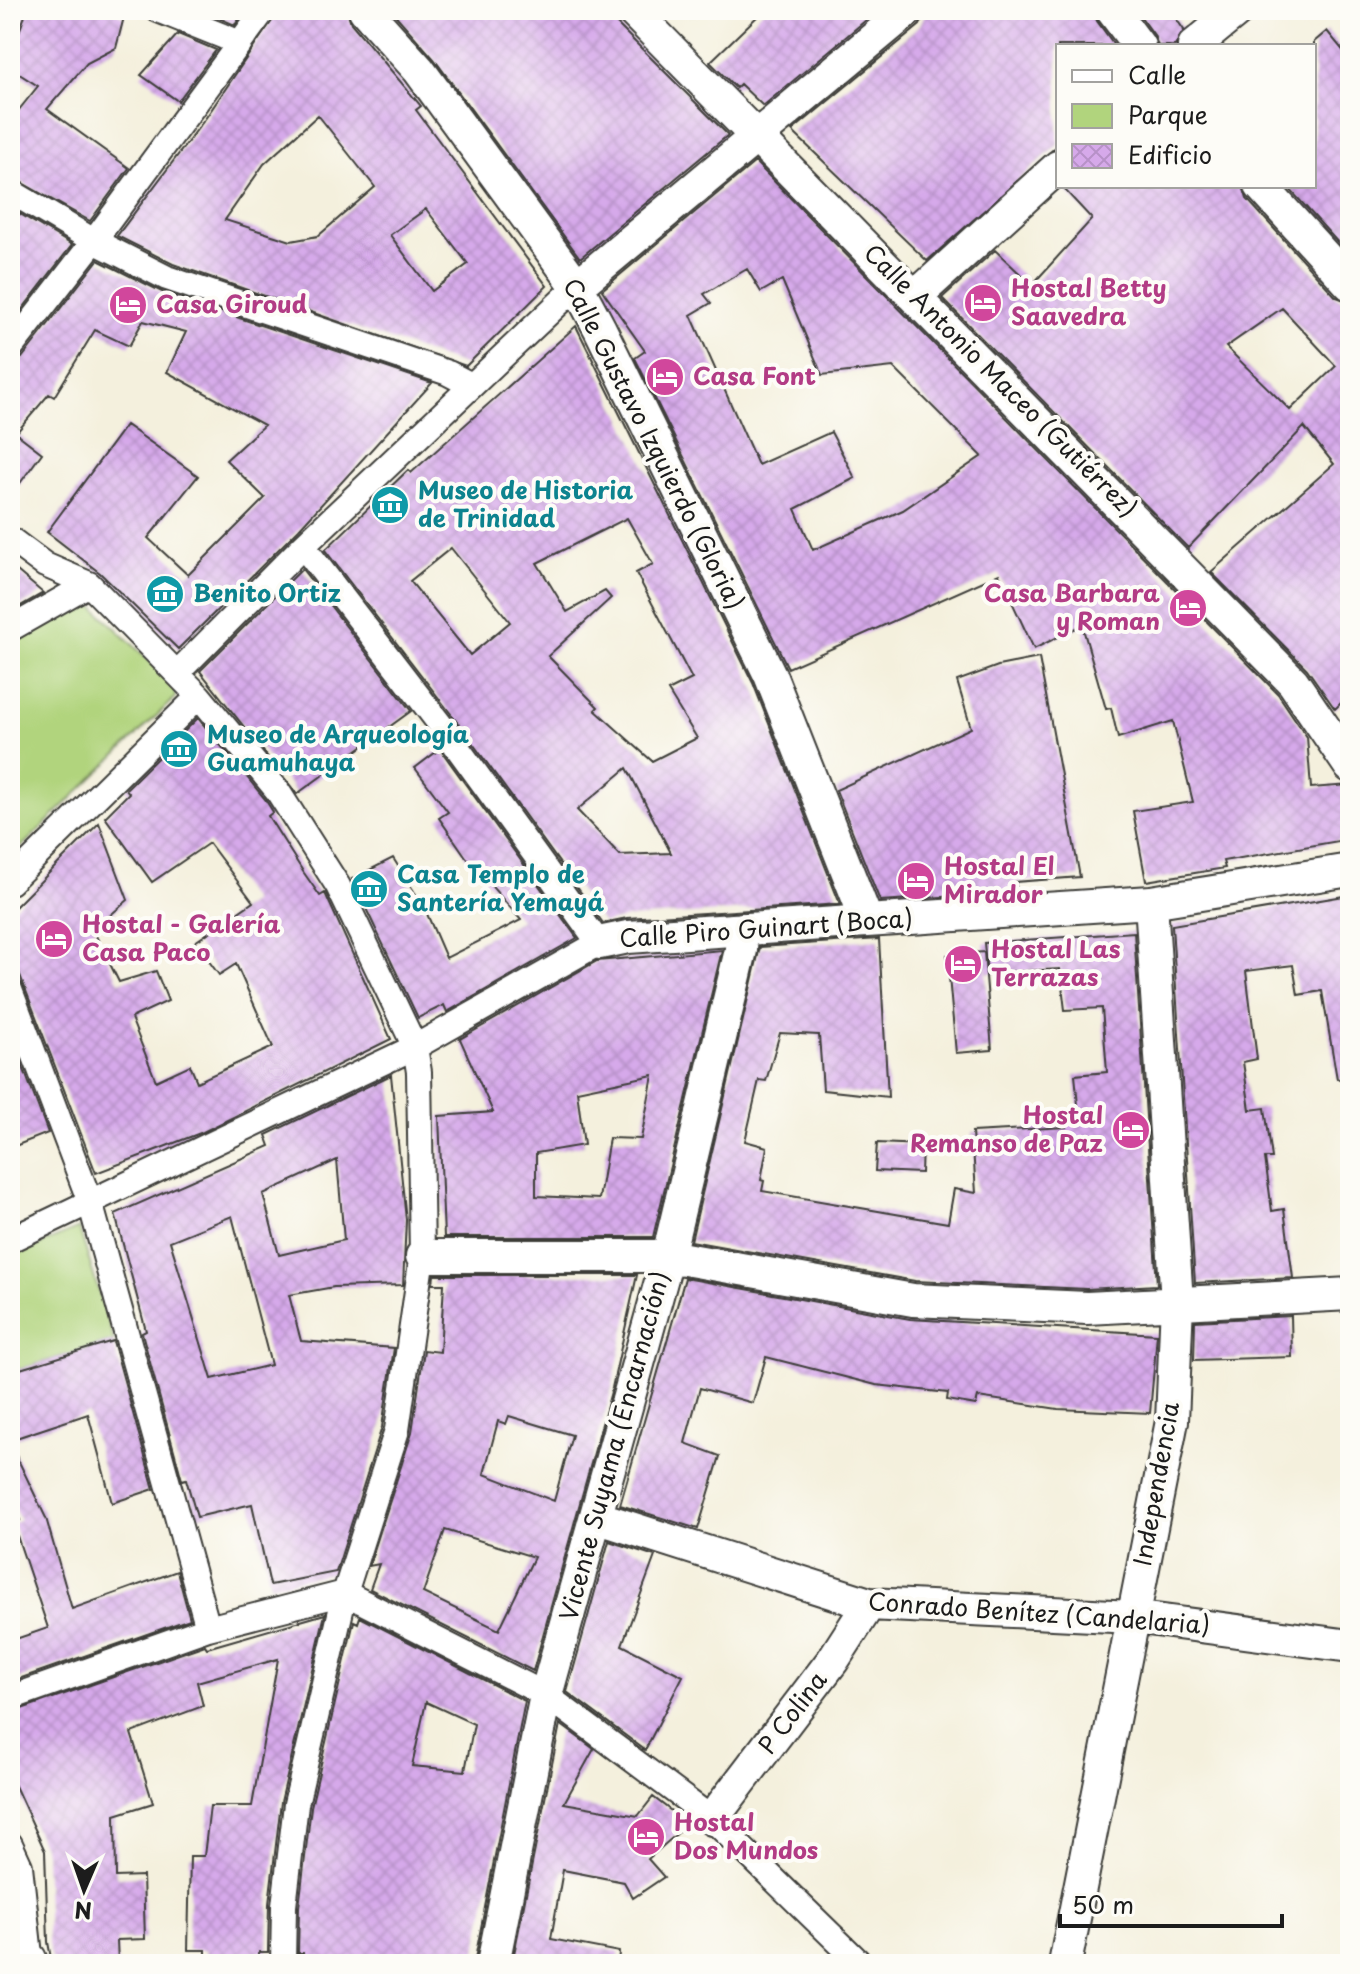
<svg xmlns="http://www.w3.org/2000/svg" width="1360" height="1974" font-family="'Playpen Sans',sans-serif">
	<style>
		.park { fill: #b1d47d; stroke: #66784c; stroke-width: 2 }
		.building { fill: url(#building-cross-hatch); fill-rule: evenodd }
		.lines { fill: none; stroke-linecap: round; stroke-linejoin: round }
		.pedestrian-casing { stroke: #3c3c39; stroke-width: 28 }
		.minor-casing { stroke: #3c3c39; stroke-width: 36 }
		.pedestrian { stroke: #fff; stroke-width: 24 }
		.minor { stroke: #fff; stroke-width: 32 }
		.labels { text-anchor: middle; stroke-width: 8; stroke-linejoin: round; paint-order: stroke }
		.hotel-label { font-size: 24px; font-weight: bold; fill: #b23c85; stroke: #fdfcf7; text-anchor: start }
		.street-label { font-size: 24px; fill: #1c1c1c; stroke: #fdfcf7 }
		.culture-label { font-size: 24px; font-weight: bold; fill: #0d838f; stroke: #fdfcf7; text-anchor: start }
	</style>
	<defs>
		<pattern id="building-cross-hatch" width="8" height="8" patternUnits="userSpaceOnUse" patternTransform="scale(2)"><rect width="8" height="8" fill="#d6a9ea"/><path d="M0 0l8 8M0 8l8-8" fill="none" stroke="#b791c8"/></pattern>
	</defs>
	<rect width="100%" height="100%" fill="#fdfcf7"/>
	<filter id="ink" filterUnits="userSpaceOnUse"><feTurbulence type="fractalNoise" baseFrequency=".0125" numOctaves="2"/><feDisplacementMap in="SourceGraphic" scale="16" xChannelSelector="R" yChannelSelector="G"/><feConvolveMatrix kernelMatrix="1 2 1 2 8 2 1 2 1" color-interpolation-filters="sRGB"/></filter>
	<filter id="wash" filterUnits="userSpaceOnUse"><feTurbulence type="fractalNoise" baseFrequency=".006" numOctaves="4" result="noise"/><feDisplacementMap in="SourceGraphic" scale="32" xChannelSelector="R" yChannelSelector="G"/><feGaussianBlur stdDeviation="1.8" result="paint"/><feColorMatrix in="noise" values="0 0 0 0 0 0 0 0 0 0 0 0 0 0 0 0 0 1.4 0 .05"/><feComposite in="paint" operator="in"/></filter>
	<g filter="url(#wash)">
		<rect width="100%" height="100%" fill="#f4f0dd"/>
		<path class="park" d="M76,600H87L175,686V698L10,858V640Z
			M79,1228L114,1341L18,1370L10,1345V1257Z"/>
		<g id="blocks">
			<path class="building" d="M27,10H112L124,17L116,48L87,63L47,109L129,168L90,221L10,176V121L38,86L10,68V57Z
				M200,10H245L235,25Z
				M279,10H347L351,23L421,106L416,110L547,286L466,366L173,264L117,236L205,119ZM318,115L375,187L318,236L291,241L225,220L264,164ZM426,209L468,264L432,291L390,235Z
				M391,10H603L728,135L580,258L434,59Z
				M764,10H878L763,106L740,84L736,88L710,62Z
				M927,10H1093L1097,21L1115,46H1058V145L927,261L792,131L920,25Z
				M1136,10H1170L1184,30L1175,46H1158L1154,35Z
				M1327,31L1350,59V256L1287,186H1314V42Z
				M178,34L216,50L178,101L141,75Z
				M755,162L1278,694L1307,737L1311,788L1350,785V839L1223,861L1225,868L1146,881L1133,811L1193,802L1173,721L1118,738L1111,708L1106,709L1082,625L1034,649L999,574L788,668L635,358L645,351L602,290ZM747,269L761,292L782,280L822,375L893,367L982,456L903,510L813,550L795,509L855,478L831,432L758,465L691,315L711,303L704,294Z
				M1065,186H1243L1247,199L1336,297L1350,302V694L1335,709L1307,669L1211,572L1334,464L1304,427L1188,548L942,298L995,250L1032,285L1092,219L1063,188ZM1282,308L1336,366L1290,410L1226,347Z
				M10,208L72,245L10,325Z
				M98,260L162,292L432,383L299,529L178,649L100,573L47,532L126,425L198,476L148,538L188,575L265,498L226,460L264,425L167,372L186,332L143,321L129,346L95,330L54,397L49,394L16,433L42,453L10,497V364L22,358Z
				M576,326L753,683L840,904L627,918L603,923L458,723L325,550L408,470L411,473ZM627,518L653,564L636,573L692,679L668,691L697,738L652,761L595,710L598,707L548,656L611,598L605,591L567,612L537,563ZM451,548L510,622L470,655L410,581ZM627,768L671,853L620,855L577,810Z
				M10,565L43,593L10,612Z
				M302,569L411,711L297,794L200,671Z
				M1039,658L1080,877L1015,882L1018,892L880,901L836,790L971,728L957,681L998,666Z
				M198,718L265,799L273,812L268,816L304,873L320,896L325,893L391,1039L203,1132L96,1173L10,949V912L99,823L128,900L93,930L119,982L156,971L168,1001L131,1018L156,1081L190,1065L197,1082L273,1047L236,964L219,975L195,942L253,902L209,843L152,882L105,817L129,793L126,789Z
				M440,749L577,938L447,1012L444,1005L418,1018L352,879L393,858L424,907L446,958L521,920L466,857L439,818L448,812L415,768Z
				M1350,895V1078L1337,1079L1322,991L1298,995L1293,965L1246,971L1257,1059L1243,1062L1250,1110L1265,1108L1272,1158H1265L1272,1211L1284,1209L1293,1278L1195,1283L1172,925Z
				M1134,932L1157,1285L1087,1289L915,1281L691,1241L760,947L879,939L888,1097L823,1090L819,1035L780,1033L766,1081L759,1080L745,1141L767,1147L761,1180L764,1181L762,1191L948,1223L954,1189L976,1193L972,1132L1066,1127L1065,1116L1079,1115L1075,1075L1107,1072L1102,1008L1065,1010L1060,969L987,973L984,943Z
				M722,950L653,1237H444L439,1116L493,1112L460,1039L597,961ZM653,1075L641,1139L609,1138L599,1199L536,1196V1153L584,1145L577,1091Z
				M984,952L992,1050L956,1053L947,955Z
				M10,1043L18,1054L48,1133L10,1148Z
				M391,1075L406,1220L403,1285L334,1287L289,1295L301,1341L394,1348L382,1427L336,1572L270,1585L252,1504L197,1517L186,1479L182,1480L142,1333L146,1331L115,1214L270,1146L266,1135ZM337,1160L344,1240L279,1255L263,1194ZM232,1216L271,1365L212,1379L170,1241Z
				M877,1143L922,1145L921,1173L875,1171Z
				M434,1275H637L612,1388L533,1671L370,1589L379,1564L369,1566L412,1432L424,1350L440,1352L444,1284H433ZM509,1416L572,1435L554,1501L484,1474L498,1421L506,1424ZM445,1530L534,1557L499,1630L423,1593Z
				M685,1278L910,1319L1157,1334L1150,1413L1058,1409L978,1397L976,1405L947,1400L948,1393L876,1385L766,1357L753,1403L700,1388L685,1443L720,1456L698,1529L620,1505Z
				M1291,1316L1292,1357L1194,1360L1195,1321Z
				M113,1341L154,1489L112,1503L88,1414L10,1440V1372Z
				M10,1443L46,1518L72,1609L177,1571L190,1619L10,1682V1641L48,1628L13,1524L20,1520L10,1499Z
				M609,1541L655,1556L622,1645L683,1676L645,1750L567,1692Z
				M325,1614L281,1802L269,1904L268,1952H259L258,1964H206V1950H188L190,1856H204L210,1806H252L278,1659L197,1682L203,1706L131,1733L153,1803L115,1815L116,1877L143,1876L145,1939L117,1940L118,1964H52L48,1942L45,1851L10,1775V1713L205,1645L207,1648Z
				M360,1617L525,1701L474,1964H302L303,1953H298L299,1907L311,1807L354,1621L358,1623ZM426,1702L474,1724L465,1771L412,1766Z
				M560,1724L594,1749L564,1803L638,1816L653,1797L688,1824L648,1859L664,1877L633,1898L624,1882L563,1870L551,1939L619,1952L618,1964H512Z"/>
		</g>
	</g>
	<g filter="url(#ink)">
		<use href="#blocks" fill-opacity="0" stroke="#3c3c39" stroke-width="2"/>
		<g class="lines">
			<g class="pedestrian-casing">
				<path id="pedestrian" d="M158,10L240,43
					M10,191L94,241L167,278L448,373L471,385
					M10,349L94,241L264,10
					M10,539L45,565L89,584L199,696L277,790L338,886L415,1047L419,1072L422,1256L397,1430L345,1593L296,1804L284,1906L283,1964
					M10,629L89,584
					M177,673L303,546L577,286
					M10,882L199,696
					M10,990L90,1202L208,1628
					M10,1240L415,1047L599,943L446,732L303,546
					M10,1698L208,1628L345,1593L546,1695L712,1819L861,1964
					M10,1844L20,1866L31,1964"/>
			</g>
			<g class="minor-casing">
				<path id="minor" d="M365,10L419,70L577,286L600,329L770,675L867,921
					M632,10L1293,682L1350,766
					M1112,10L1139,46
					M1194,46L1238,10
					M1261,186L1350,284
					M577,286L908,10
					M915,297L1058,167
					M599,943L628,937L1151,902L1350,870
					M422,1256H668L913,1300L1087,1308L1350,1294
					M596,1517L869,1604L1133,1617L1350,1646
					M712,1819L833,1660L869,1604
					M10,1957L30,1959
					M493,1964L546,1695L668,1256L741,950L742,929
					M1065,1964L1172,1421L1177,1302L1151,902"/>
			</g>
			<use href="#pedestrian" class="pedestrian"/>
			<use href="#minor" class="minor"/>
		</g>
	</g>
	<defs>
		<g id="hotel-disc" transform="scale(2)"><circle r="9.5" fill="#d1479c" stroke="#fdfcf7"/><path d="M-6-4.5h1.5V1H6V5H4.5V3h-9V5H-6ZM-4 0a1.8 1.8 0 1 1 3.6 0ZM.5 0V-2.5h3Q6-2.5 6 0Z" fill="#fff"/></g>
		<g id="museum-disc" transform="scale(2)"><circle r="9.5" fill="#0f9aa8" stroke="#fdfcf7"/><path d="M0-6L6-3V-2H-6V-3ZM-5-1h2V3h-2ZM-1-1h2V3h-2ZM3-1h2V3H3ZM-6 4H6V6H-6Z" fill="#fff"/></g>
	</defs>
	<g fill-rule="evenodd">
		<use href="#hotel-disc" x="983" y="303"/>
		<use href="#hotel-disc" x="128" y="305"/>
		<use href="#hotel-disc" x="665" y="377"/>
		<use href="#museum-disc" x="390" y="505"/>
		<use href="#museum-disc" x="165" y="594"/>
		<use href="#hotel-disc" x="1188" y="608"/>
		<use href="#museum-disc" x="179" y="749"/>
		<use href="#hotel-disc" x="916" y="881"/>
		<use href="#museum-disc" x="369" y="889"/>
		<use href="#hotel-disc" x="54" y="939"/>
		<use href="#hotel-disc" x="963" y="964"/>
		<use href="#hotel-disc" x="1131" y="1130"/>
		<use href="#hotel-disc" x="646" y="1837"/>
	</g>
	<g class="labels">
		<g class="hotel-label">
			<text x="1011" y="297">Hostal Betty<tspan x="1011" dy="28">Saavedra</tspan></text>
			<text x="156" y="313">Casa Giroud</text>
			<text x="693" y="385">Casa Font</text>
			<text x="1160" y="602" text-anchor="end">Casa Barbara<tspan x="1160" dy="28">y Roman</tspan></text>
			<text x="944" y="875">Hostal El<tspan x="944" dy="28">Mirador</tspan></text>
			<text x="82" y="933">Hostal - Galería<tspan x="82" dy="28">Casa Paco</tspan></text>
			<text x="991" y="958">Hostal Las<tspan x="991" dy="28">Terrazas</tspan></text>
			<text x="1103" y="1124" text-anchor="end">Hostal<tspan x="1103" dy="28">Remanso de Paz</tspan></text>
			<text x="674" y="1831">Hostal<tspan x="674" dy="28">Dos Mundos</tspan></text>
		</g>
		<g class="street-label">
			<text transform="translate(1000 381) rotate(45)" y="8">Calle Antonio Maceo (Gutiérrez)</text>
			<text transform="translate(653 444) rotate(63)" y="8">Calle Gustavo Izquierdo (Gloria)</text>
			<text transform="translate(766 929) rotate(-4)" y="8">Calle Piro Guinart (Boca)</text>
			<text transform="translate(615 1446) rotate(-75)" y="8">Vicente Suyama (Encarnación)</text>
			<text transform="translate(1157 1484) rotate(-80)" y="8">Independencia</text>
			<text transform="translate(1039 1614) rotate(4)" y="8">Conrado Benítez (Candelaria)</text>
			<text transform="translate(793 1713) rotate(-53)" y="8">P Colina</text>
		</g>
		<g class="culture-label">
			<text x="418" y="499">Museo de Historia<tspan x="418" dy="28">de Trinidad</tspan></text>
			<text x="193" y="602">Benito Ortiz</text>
			<text x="207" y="743">Museo de Arqueología<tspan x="207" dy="28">Guamuhaya</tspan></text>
			<text x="397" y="883">Casa Templo de<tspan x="397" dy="28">Santería Yemayá</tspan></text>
		</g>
	</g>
	<rect width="1360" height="1974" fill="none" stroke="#fdfcf7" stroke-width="40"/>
	<rect x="1056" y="44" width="260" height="144" fill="#fdfcf7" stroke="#a3a29f" stroke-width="2"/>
	<rect x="1072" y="70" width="40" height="12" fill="#ffffff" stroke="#a3a29f" stroke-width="2"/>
	<text x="1128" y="84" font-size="24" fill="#1c1c1c">Calle</text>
	<rect x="1072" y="104" width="40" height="24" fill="#b1d47d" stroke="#a3a29f" stroke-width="2"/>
	<text x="1128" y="124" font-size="24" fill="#1c1c1c">Parque</text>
	<rect x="1072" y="144" width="40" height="24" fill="url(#building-cross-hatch)" stroke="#a3a29f" stroke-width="2"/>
	<text x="1128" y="164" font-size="24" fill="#1c1c1c">Edificio</text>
	<g transform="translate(84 1890) rotate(182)" stroke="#fdfcf7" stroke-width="6" paint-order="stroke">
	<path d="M0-6L14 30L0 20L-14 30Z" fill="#1c1c1c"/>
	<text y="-12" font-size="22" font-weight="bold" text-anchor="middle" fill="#1c1c1c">N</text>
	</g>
	<path d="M1060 1914v12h222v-12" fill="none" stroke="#1c1c1c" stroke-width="4"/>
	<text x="1072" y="1914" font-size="24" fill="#1c1c1c" stroke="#fdfcf7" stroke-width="6" paint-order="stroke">50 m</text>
</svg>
